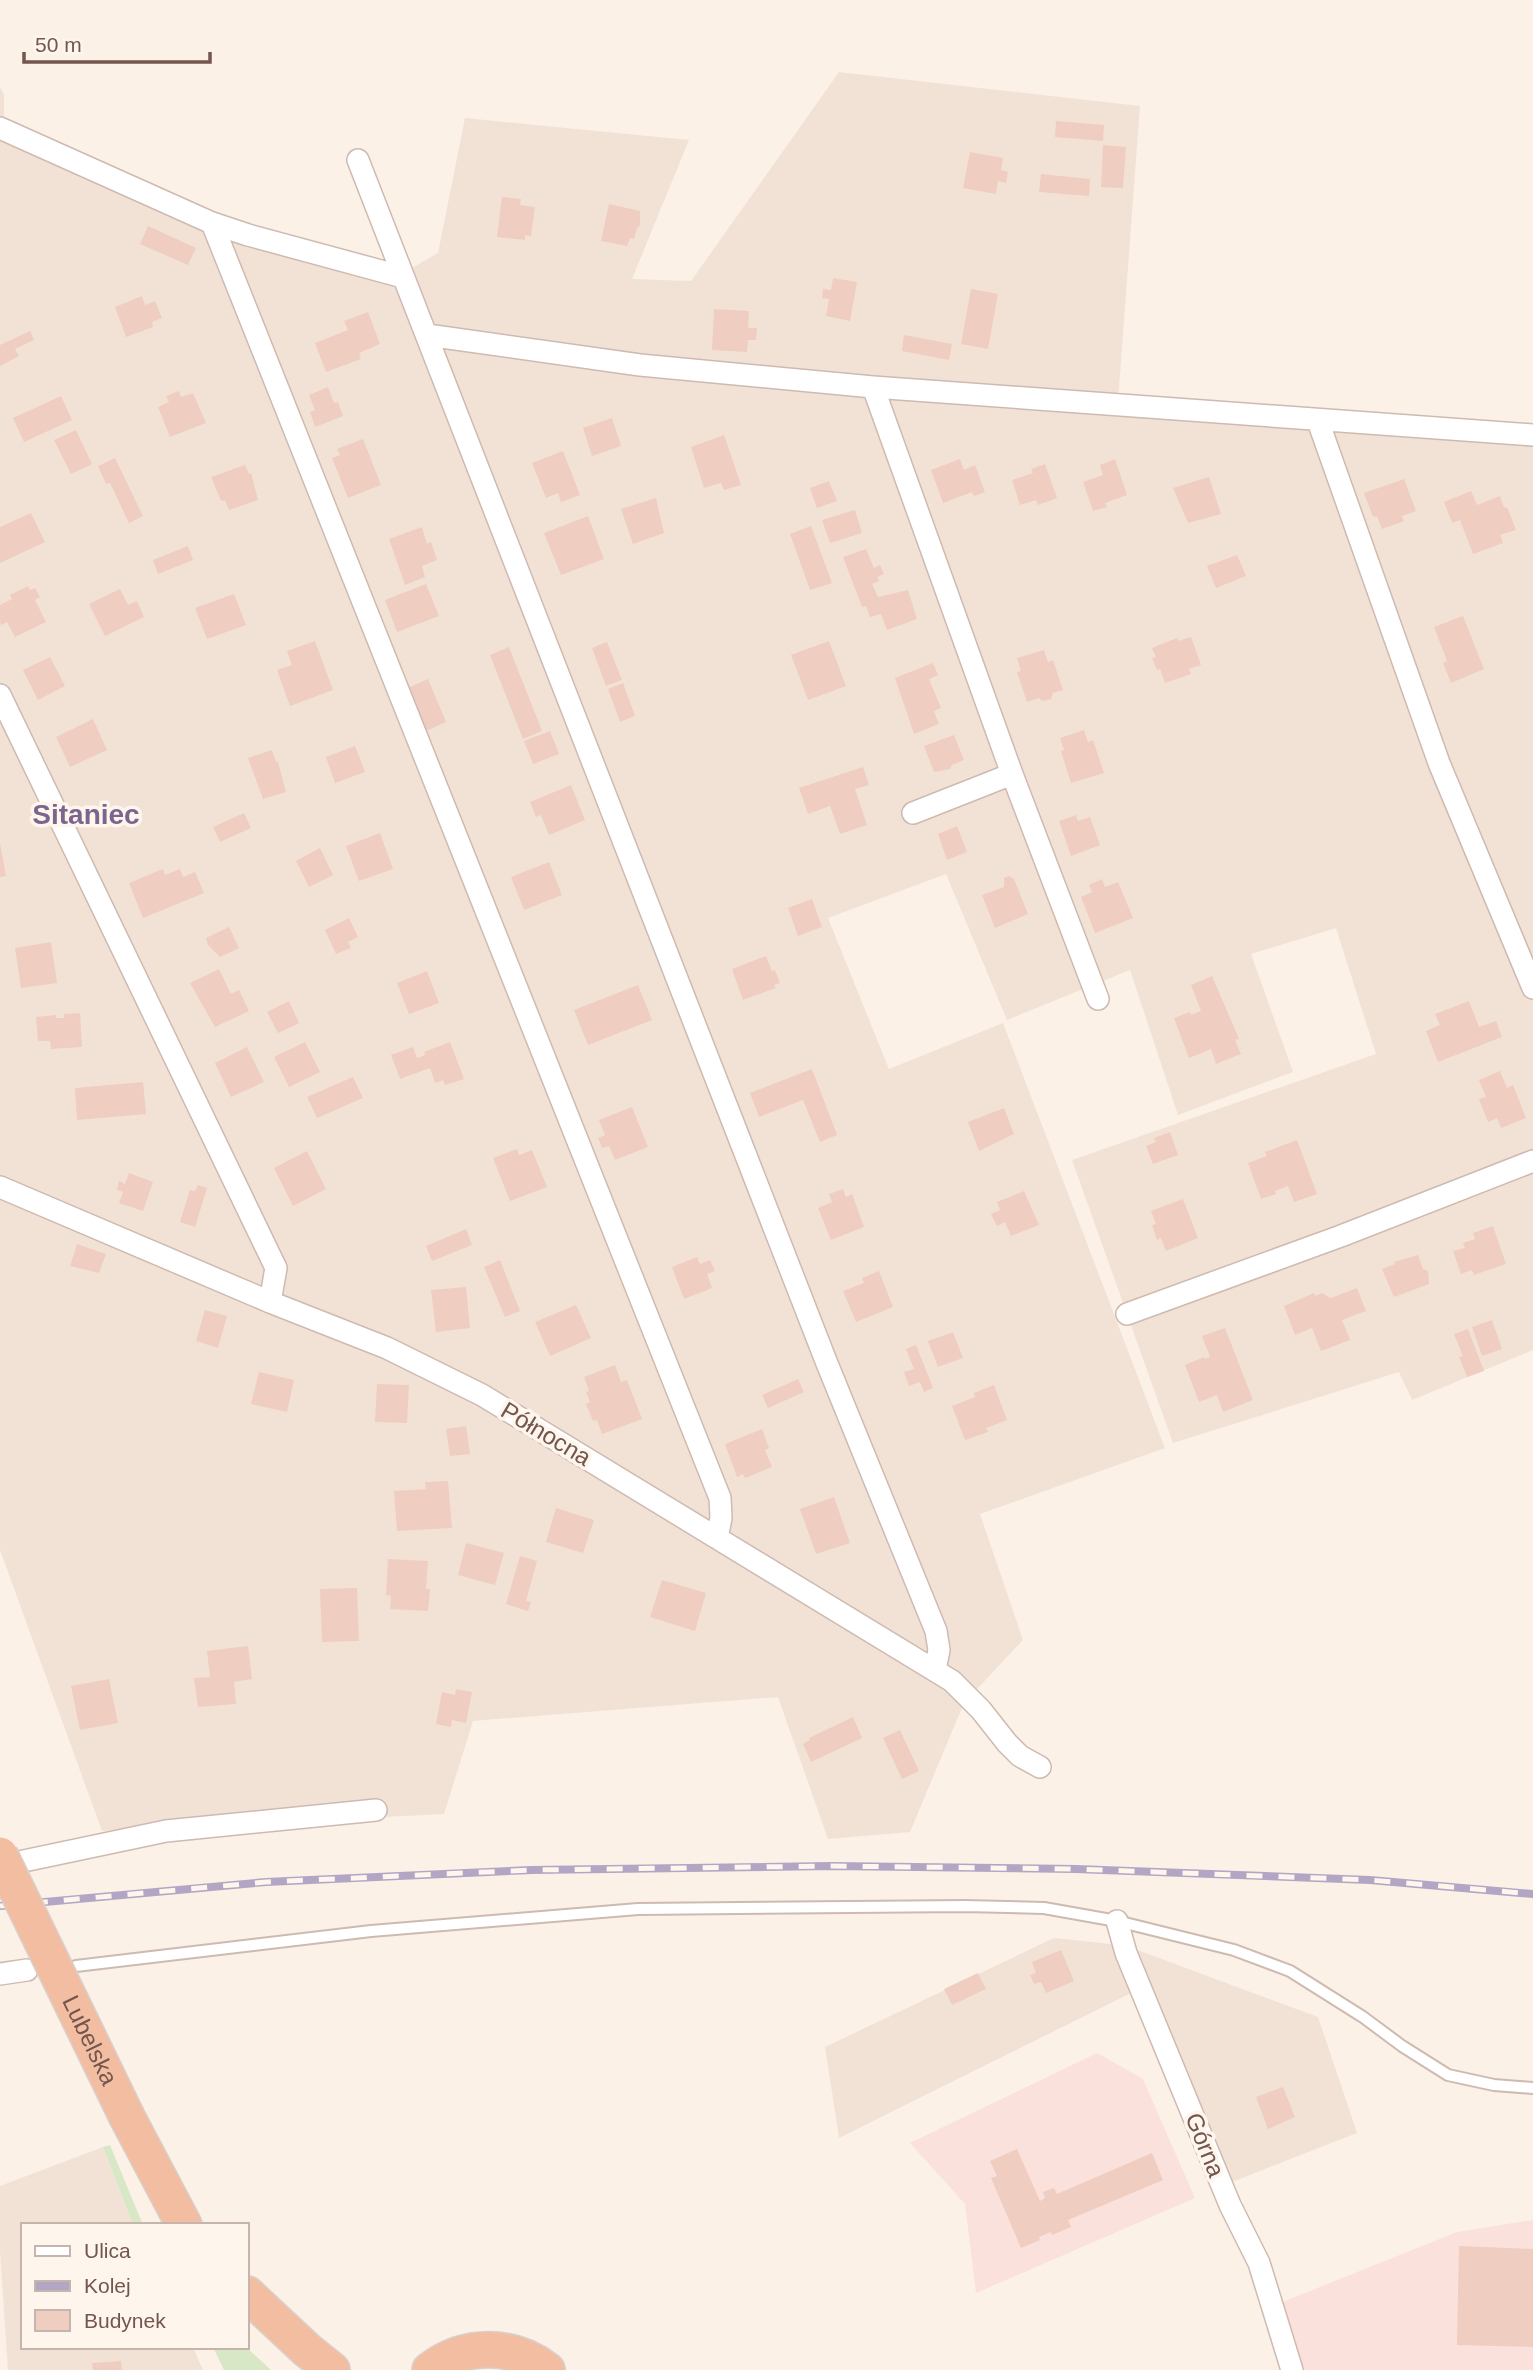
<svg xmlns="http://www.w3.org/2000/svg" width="1533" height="2370" font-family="Arial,sans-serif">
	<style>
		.residential { fill: #f2e2d6 }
		.commercial { fill: #fbe1db }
		.green { fill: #d8e8c6 }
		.building { fill: #efcdc0 }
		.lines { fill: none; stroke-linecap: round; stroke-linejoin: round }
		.service-casing { stroke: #cebab0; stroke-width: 14 }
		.minor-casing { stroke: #cebab0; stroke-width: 24 }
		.trunk-casing { stroke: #d8d0cd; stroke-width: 38 }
		.service { stroke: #fff; stroke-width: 10 }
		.minor { stroke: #fff; stroke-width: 21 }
		.trunk { stroke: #f3bda2; stroke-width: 35 }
		.rail-casing { stroke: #b2a6c4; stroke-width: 8 }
		.rail { stroke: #fef5ed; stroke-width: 5; stroke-dasharray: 16; stroke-linecap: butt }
		.trunk-bridge-casing { stroke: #d8d0cd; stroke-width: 38; stroke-linecap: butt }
		.trunk-bridge { stroke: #f3bda2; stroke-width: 35 }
		.labels { text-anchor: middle; stroke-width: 7; stroke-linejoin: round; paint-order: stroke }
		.street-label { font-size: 24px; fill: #73564d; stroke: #fef5ed }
		.quarter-label { font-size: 28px; font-weight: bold; fill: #7b658f; stroke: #fef5ed }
	</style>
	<rect width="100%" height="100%" fill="#fbf1e7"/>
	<path class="residential" d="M839,72L1140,106L1117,415L1533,444V1350L1412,1400L1399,1372L1173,1443L1072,1160L1376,1054L1336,928L1251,954L1293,1072L1178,1115L1130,970L1007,1020L946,874L828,918L889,1069L1003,1023L1165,1448L980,1514L1023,1640L964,1703L910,1832L828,1839L778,1697L473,1721L444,1814L102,1831L0,1550V87L4,95V135L389,281L438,253L465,118L689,140L632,279L691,281Z
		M1054,1938L1111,1944L1133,1992L839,2138L825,2047Z
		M1135,1949L1318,2017L1357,2133L1232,2182L1182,2071Z
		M103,2147L133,2225H23V2347H193L203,2370H8L0,2251V2186Z"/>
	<path class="commercial" d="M1097,2053L1143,2079L1195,2198L976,2293L965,2204L910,2143Z
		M1533,2220V2370H1301L1280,2303L1457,2232Z"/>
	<path class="green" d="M110,2145L143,2225H133L103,2147Z
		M213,2347H246L271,2370H224Z"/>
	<path class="building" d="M1056,121L1104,125L1103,141L1055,137Z
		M1103,145L1126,147L1123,188L1101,187Z
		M970,152L1003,158L1001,170L1008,172L1006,183L998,181L996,194L963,188Z
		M1041,174L1090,179L1089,196L1039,192Z
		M502,197L521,199L520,205L535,207L531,236L525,235V240L497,237Z
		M609,204L640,211V225L637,228L634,239L630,238L627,246L601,241Z
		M148,226L196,248L188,265L140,244Z
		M833,278L857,282L850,321L826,316L829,299L822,298L823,289L831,290Z
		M971,289L998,294L988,349L961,344Z
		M142,296L145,305L155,301L162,318L152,322L153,327L126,337L115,307Z
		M714,309L749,311L748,328H757L756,340H748L747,352L712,350Z
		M368,312L380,344L359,353L361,359L326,372L315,343L348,330L344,321Z
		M30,331L34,340L15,349L19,356L0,366V345Z
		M904,335L952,344L949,360L902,351Z
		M328,387L334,403L338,402L343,416L315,427L310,412L315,410L309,395Z
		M179,391L181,397L193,393L206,423L170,437L158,407L169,402L166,396Z
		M61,396L72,420L24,442L13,418Z
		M612,418L621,446L592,456L583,428Z
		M76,430L92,464L71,474L54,440Z
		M724,435L741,485L724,490L721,483L704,488L691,447Z
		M363,439L381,485L348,498L332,458L340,455L337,449Z
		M563,451L580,495L561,502L558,493L546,498L532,463Z
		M115,458L143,516L129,523L110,483L106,484L98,466Z
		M960,459L964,470L975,465L985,492L974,496L972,492L943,503L931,470Z
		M1115,459L1127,495L1105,503L1107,507L1093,511L1083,482L1103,475L1100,465Z
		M1045,464L1057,498L1038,505L1036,500L1020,505L1012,480L1033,473L1031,469Z
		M245,465L249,474L251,473L258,500L229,510L225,500L221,501L211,477Z
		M1209,477L1221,514L1188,523L1173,488Z
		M1404,479L1416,511L1402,516L1404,521L1382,529L1377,516L1373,517L1364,493Z
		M829,481L837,501L817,508L810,488Z
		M1471,491L1477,505L1500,496L1504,508L1507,507L1516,530L1500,535L1503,543L1473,554L1460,520L1452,523L1444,502Z
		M656,498L664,533L633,544L621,509Z
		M855,510L862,533L830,543L822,520Z
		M31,513L45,542L0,563V527Z
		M588,516L604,559L561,575L544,533Z
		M811,526L832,583L810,590L790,534Z
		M422,527L427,544L431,542L437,560L422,566L425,577L405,585L389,539Z
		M188,546L193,560L158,574L153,560Z
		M866,549L874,568L880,565L884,574L877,577L879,581L872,584L878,597L908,590L917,619L887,630L881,614L870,617L866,606L862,607L843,557Z
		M1237,555L1246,576L1216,588L1207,566Z
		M426,584L439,616L397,632L385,600Z
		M28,586L30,590L35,588L40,597L35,600L46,622L15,637L7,622L1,625L0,622V605L12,599L10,595Z
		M120,589L128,605L137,601L144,617L105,636L89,604Z
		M234,594L246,625L207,639L195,608Z
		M1463,616L1484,669L1451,683L1443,663L1447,661L1434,627Z
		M1191,637L1201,665L1189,669L1191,674L1165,683L1160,669L1157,670L1152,658L1156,657L1152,648L1177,638L1178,641Z
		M315,641L333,690L290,706L277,670L292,665L287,651Z
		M829,641L846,686L808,700L791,655Z
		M607,642L622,680L606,686L592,648Z
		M509,647L542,731L523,739L490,655Z
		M1044,650L1048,662L1053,660L1063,690L1053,693L1051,699L1043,701L1039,698L1027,702L1017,672L1021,671L1017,658Z
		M50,657L65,686L38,700L23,670Z
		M933,663L938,675L929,679L941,708L934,711L939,724L914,734L895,678Z
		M428,679L446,722L426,731L408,688Z
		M623,683L635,716L620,722L608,689Z
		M93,719L107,750L70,767L56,737Z
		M1084,730L1088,742L1093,740L1104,773L1071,783L1061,751L1064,750L1060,738Z
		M550,731L559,754L533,764L524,741Z
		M954,735L964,760L952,765L950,769L934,772L924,746Z
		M355,746L365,772L335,783L326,757Z
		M272,750L276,762H278L286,792L263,799L248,758Z
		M863,767L869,785L855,789L867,825L840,834L830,806L808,814L799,788Z
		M571,785L585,820L549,835L541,815L536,817L530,802Z
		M244,813L251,828L220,842L213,827Z
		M1076,815L1078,821L1090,817L1100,845L1071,856L1059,821Z
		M957,826L967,852L947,860L938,834Z
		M380,833L393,869L359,881L346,846Z
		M0,843L6,876L0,877Z
		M320,848L333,875L309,887L296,861Z
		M549,862L562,895L524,910L511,877Z
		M163,869L165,875L180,869L183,877L195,872L204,893L143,918L129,883Z
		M1009,876L1014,879L1028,914L995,928L982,895L1004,887V878Z
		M1102,879L1105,887L1118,882L1133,918L1095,933L1081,897L1092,892L1089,885Z
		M812,899L822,927L798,936L788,908Z
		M349,918L358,937L348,942L351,948L336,954L325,930Z
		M229,927L239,948L220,957L208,945L206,938Z
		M51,942L57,983L21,988L15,948Z
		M766,956L772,971L775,970L780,983L774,985L776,988L743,1000L732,969Z
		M219,969L231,994L239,990L249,1011L215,1027L190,983Z
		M427,971L439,1003L409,1014L397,983Z
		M1212,976L1239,1039L1235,1040L1241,1054L1216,1064L1211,1049L1189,1058L1174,1018L1190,1012L1191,1015L1201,1011L1191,985Z
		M638,985L652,1020L588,1045L574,1010Z
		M289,1001L299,1023L278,1033L267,1012Z
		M1469,1001L1479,1027L1496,1021L1502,1037L1438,1062L1426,1031L1440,1025L1435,1014Z
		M80,1013L82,1047L51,1049L50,1041H38L36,1017L56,1015V1018H64V1014Z
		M305,1042L320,1072L289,1087L274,1057Z
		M450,1042L464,1079L445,1085L443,1080L435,1083L430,1068L400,1079L391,1055L413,1047L417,1058L425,1055L424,1052Z
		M247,1047L264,1082L231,1097L215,1063Z
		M812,1069L837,1135L820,1142L803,1100L759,1117L750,1093Z
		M1500,1071L1507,1088L1513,1085L1526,1118L1501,1128L1497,1118L1488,1122L1479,1099L1486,1097L1479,1080Z
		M353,1077L363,1098L317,1118L307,1097Z
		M143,1082L146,1114L77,1120L75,1088Z
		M632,1107L648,1147L615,1160L609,1146L602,1148L598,1138L605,1135L599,1120Z
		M1004,1108L1014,1134L979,1151L968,1122Z
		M1170,1132L1178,1155L1153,1164L1146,1146L1156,1142L1154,1138Z
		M1297,1140L1317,1194L1294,1202L1288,1186L1275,1191L1276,1194L1261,1199L1248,1163L1267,1156L1265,1152Z
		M517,1149L519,1155L532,1150L547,1187L510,1201L493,1158Z
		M307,1151L326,1189L293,1206L274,1168Z
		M129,1173L153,1182L143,1211L119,1203L123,1192L117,1190L119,1181L125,1184Z
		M198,1185L207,1188L195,1227L180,1222L190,1190L195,1191Z
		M843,1189L846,1197L852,1194L864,1227L831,1240L818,1208L832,1202L829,1194Z
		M1024,1191L1039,1225L1011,1236L1005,1222L997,1226L991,1214L1000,1210L997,1202Z
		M1183,1199L1198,1238L1166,1251L1161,1238L1157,1240L1152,1225L1156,1224L1151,1211Z
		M1493,1226L1506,1264L1474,1275L1472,1270L1461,1274L1453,1251L1465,1248L1463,1243L1475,1239L1473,1233Z
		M466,1229L472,1245L432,1261L426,1246Z
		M77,1244L106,1254L99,1273L70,1266Z
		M1418,1255L1423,1269L1428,1271L1429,1284L1394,1297L1382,1269L1395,1264L1394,1262Z
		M697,1257L700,1264L710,1260L715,1271L707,1274L712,1288L684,1299L672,1267Z
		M500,1260L520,1311L505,1317L484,1267Z
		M879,1271L893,1307L856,1322L843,1291L864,1283L862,1278Z
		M466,1287L470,1328L436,1332L431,1290Z
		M1357,1288L1366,1311L1342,1320L1350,1340L1321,1351L1312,1328L1295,1335L1284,1306L1314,1293L1315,1296L1322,1293L1331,1298Z
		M576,1305L591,1338L550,1356L535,1322Z
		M205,1310L227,1316L218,1348L196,1341Z
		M1492,1320L1502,1349L1482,1356L1472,1327Z
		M1225,1328L1253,1400L1223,1412L1217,1395L1199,1402L1185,1365L1204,1357L1205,1359L1210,1357L1202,1336Z
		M1468,1329L1484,1371L1467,1377L1459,1357L1463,1356L1454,1334Z
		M953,1332L963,1358L938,1367L928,1341Z
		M916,1345L933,1388L924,1392L920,1382L909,1386L904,1372L914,1369L906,1349Z
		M615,1365L621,1382L627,1380L642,1419L602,1434L597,1420L593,1421L586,1404L590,1402L586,1392L589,1391L584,1377Z
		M259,1372L294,1380L287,1412L251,1404Z
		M798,1379L804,1392L768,1408L762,1395Z
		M377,1384L409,1385L407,1423L375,1422Z
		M994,1385L1007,1420L986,1428L988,1432L965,1440L952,1406L975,1397L974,1393Z
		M466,1426L470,1454L450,1456L446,1429Z
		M762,1429L769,1448L765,1450L772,1467L745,1478L743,1474L737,1477L725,1444Z
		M448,1481L452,1528L397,1531L394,1491L426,1489L425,1482Z
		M834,1497L850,1543L816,1554L800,1509Z
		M556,1508L594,1520L583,1553L546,1542Z
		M466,1543L504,1553L495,1585L458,1575Z
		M520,1556L537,1561L526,1601L531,1602L528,1611L506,1604Z
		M388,1559L428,1561L426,1589H430L428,1611L390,1609L391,1596L386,1595Z
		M662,1580L706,1593L695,1631L650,1617Z
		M357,1588L359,1641L322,1642L320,1589Z
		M248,1646L252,1679L234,1682L236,1704L198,1707L194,1678L210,1677L207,1651Z
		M109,1679L118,1723L80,1730L71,1686Z
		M456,1689L472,1692L466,1723L452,1720L451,1727L436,1724L442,1692L455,1695Z
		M853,1717L862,1738L811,1762L803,1744L810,1740L809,1738Z
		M900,1730L919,1771L902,1779L883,1738Z
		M1061,1950L1074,1981L1046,1993L1041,1982L1034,1984L1030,1975L1036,1973L1032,1962Z
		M978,1973L986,1989L952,2005L944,1989Z
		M1283,2087L1295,2117L1268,2129L1256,2097Z
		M1017,2149L1040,2201L1045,2198L1043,2192L1054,2188L1057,2194L1152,2153L1163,2180L1068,2220L1071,2227L1052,2235L1051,2232L1039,2237L1040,2240L1021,2248L991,2178L997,2176L990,2161Z
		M1459,2246L1533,2249V2347L1457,2345Z
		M121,2361L122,2370H93L92,2363Z"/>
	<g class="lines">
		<g class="service-casing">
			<path id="service" d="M76,1966L371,1931L638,1909L965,1906L1044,1908L1117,1921L1234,1950L1290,1971L1363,2017L1402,2046L1448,2075L1494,2085L1533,2088"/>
		</g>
		<g class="minor-casing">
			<path id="minor" d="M0,128L212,223L248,235L403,277
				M358,160L826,1361L936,1631L939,1650L935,1670
				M212,223L720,1498L721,1518L717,1538
				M427,335L640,365L873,387L1533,435
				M873,387L1012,774L1098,999
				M1318,421L1439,763L1533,988
				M0,695L276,1268L270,1302
				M913,813L1012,774
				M0,1187L270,1302L387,1348L482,1395L952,1681L981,1710L1007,1743L1020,1756L1040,1767
				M1127,1314L1341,1236L1533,1161
				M0,1866L166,1831L376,1810
				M1117,1921L1126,1953L1230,2205L1259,2263L1292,2370
				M0,1974L27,1970"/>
		</g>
		<g class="trunk-casing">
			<path id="trunk" d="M127,2117L184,2225
				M247,2294L307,2350L332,2370
				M430,2370C465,2343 512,2343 547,2370"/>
		</g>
		<use href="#service" class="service"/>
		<use href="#minor" class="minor"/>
		<use href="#trunk" class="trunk"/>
		<g class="rail-casing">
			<path id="rail" d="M0,1906L266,1882L531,1870L831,1866L1076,1869L1370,1880L1533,1894"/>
		</g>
		<use href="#rail" class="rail"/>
		<g class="trunk-bridge-casing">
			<g id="trunk-bridge">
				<path id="s1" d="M0,1855L127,2117"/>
			</g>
		</g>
		<use href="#trunk-bridge" class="trunk-bridge"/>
	</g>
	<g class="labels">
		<g class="street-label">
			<text transform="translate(546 1434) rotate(31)" y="8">Północna</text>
			<text dy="8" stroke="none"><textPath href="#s1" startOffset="206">Lubelska</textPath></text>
			<text transform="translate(1205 2145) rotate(68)" y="8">Górna</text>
		</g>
		<g class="quarter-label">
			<text x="86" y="824">Sitaniec</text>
		</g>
	</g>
	<rect x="21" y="2223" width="228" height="126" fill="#fef5ed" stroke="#c6b5ad" stroke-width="2"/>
	<rect x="35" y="2246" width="35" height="10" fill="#ffffff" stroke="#c6b5ad" stroke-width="2"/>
	<text x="84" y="2258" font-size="21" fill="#73564d">Ulica</text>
	<rect x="35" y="2281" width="35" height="10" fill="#b2a6c4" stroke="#c6b5ad" stroke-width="2"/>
	<text x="84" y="2293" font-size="21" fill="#73564d">Kolej</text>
	<rect x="35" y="2310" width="35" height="21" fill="#efcdc0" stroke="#c6b5ad" stroke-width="2"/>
	<text x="84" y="2328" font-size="21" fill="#73564d">Budynek</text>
	<path d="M24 52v10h186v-10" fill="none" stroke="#73564d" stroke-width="3.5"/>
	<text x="35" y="52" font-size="21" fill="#73564d" stroke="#fef5ed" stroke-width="5" paint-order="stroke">50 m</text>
</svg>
